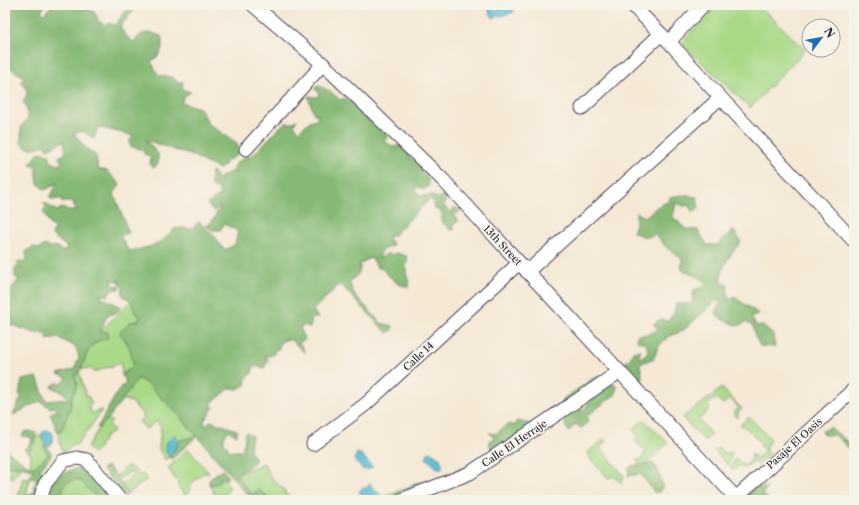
<svg xmlns="http://www.w3.org/2000/svg" width="859" height="505" font-family="'Libre Caslon Text',serif">
	<style>
		.green { fill: #a9d987; stroke: #667e61 }
		.forest { fill: #86b974; stroke: #546e58 }
		.water { fill: #52b9d1; stroke: #3a6e86 }
		.lines { fill: none; stroke-linecap: round; stroke-linejoin: round }
		.minor-casing { stroke: #424052; stroke-width: 15 }
		.minor { stroke: #fff; stroke-width: 13 }
		.labels { text-anchor: middle; stroke-width: 3.5; stroke-linejoin: round; paint-order: stroke }
		.street-label { font-size: 10px; fill: #22223b; stroke: #f7f3e8 }
	</style>
	<rect width="100%" height="100%" fill="#f7f3e8"/>
	<filter id="ink" filterUnits="userSpaceOnUse"><feTurbulence type="fractalNoise" baseFrequency=".025" numOctaves="2"/><feDisplacementMap in="SourceGraphic" scale="8" xChannelSelector="R" yChannelSelector="G"/><feConvolveMatrix kernelMatrix="1 2 1 2 8 2 1 2 1" color-interpolation-filters="sRGB"/></filter>
	<filter id="wash" filterUnits="userSpaceOnUse"><feTurbulence type="fractalNoise" baseFrequency=".012" numOctaves="4" result="noise"/><feDisplacementMap in="SourceGraphic" scale="16" xChannelSelector="R" yChannelSelector="G"/><feGaussianBlur stdDeviation="0.9" result="paint"/><feColorMatrix in="noise" values="0 0 0 0 0 0 0 0 0 0 0 0 0 0 0 0 0 1.4 0 .05"/><feComposite in="paint" operator="in"/></filter>
	<g filter="url(#wash)">
		<rect width="100%" height="100%" fill="#f5e8d5"/>
		<path class="green" d="M717,5H759L805,50L750,108L681,43Z
			M131,301L135,313L140,316L138,321L130,322L125,339L132,353L133,366L122,375L121,363L94,372L90,368L81,369C88,350 88,344 108,337L100,331Z
			M79,371L86,396H88L92,404L88,406L91,413L102,410L89,429L76,445L73,444L63,453L56,427L60,432L70,410L72,397L78,384L74,377Z
			M137,378L149,385L181,418L197,436L178,441L173,436L166,452L169,457L165,460L159,449L161,428L157,421L146,429L139,421L144,416L132,402L122,399Z
			M722,388L742,409L738,412V418L733,413L739,408L730,399L723,404L716,398L707,405L710,408L699,420L711,434L705,441L682,418Z
			M749,417L771,439L765,448L770,454L758,465L754,461L745,468L740,465L734,471L730,468L734,460L737,459L744,466L752,459L751,454L758,458L765,450L760,446L762,444L745,427L740,425Z
			M108,419L112,422L109,425L114,431L103,439L104,441L99,445L100,447L93,453L87,447L100,427Z
			M644,420L668,443L644,465L638,466L639,462L636,461L638,459L641,460L646,451L635,441L638,437L633,429Z
			M41,435L45,444L44,447L48,454L35,467L28,466L31,463V455L29,452L35,438Z
			M604,439L606,442L600,447L624,476L622,483L613,476L608,478L591,460L588,452Z
			M719,448L724,453H732L728,465L714,451Z
			M188,449L209,473H203L190,485L191,490L185,496L178,486V483L168,468Z
			M264,463C269,476 274,482 285,490V494L289,496L288,500H268L267,496L251,494L236,475Z
			M7,465L21,466L17,473H14L13,478L8,476L5,482V472Z
			M128,465L131,469L134,468L139,476L142,473L147,479L128,494L122,485L134,475L130,472L118,480L116,477Z
			M228,477L225,481L230,488L226,492L225,500H206L214,493L209,484L213,485L221,478L225,479Z
			M23,478L30,480L24,500H17Z
			M79,480L98,499L96,500H79L72,493L64,500H54V494L68,481Z"/>
		<path class="forest" d="M7,5H45L41,12L45,14L47,10L51,8L49,5H82L83,9L92,10L97,16V20L105,25L109,23L115,25L130,5H138L120,27L127,37L133,42C143,31 148,31 161,36C164,47 161,57 151,61L158,75L172,77L179,82H183L182,89L191,92L183,97L182,103L200,108L206,119L207,123L237,143L239,153L228,161L220,169L204,162L196,157L146,140L158,154V164L153,168L150,165L151,157L144,154V150L130,146V139L134,136L98,127L94,139L83,131L74,133L84,146L96,156L98,169L107,171L120,184L114,194L129,233L120,236L129,251C150,247 160,246 174,229L183,228L191,229L199,222L215,237L224,250L235,245L238,231L224,224L220,230H212L206,226L211,223L221,206L214,211L211,209L207,204L219,196V188H213L210,184L212,177L210,175L212,171L218,179L230,172H235L233,166L245,157L252,156L284,123H291L297,120L294,125L299,131L310,121L316,119L318,114H314L308,96L316,97L320,94L315,89L317,85L330,91L340,100L345,98L363,108L388,132L387,138L383,139L392,147L400,146L408,151L409,158L419,162L418,167L428,179L429,186L424,190L419,187L415,189L420,196L433,195L440,201L439,197L442,196L445,197L446,203L443,204L450,212L453,211V208H457L460,211L457,214H452L459,221L454,223V230H450L443,223L441,217L443,215L439,210L435,209L434,203L430,199L394,235L390,236L388,241H391L393,245L389,247H387L380,253L379,258L384,256L387,253L392,255L396,253L407,256C408,262 406,266 406,270C406,277 410,281 409,287L398,284L382,269L377,267L374,261L370,258L360,264C361,274 356,276 349,282L354,294L381,323L393,326L391,331L387,333L340,284L313,310L318,318H312L310,328L305,325L300,327L305,340L299,342L305,353L291,340H285L280,342L279,349L274,350V354L270,356L266,355L268,360L264,368L254,366L252,373L245,380L246,384L238,389L230,388L211,404L214,407L204,421L205,426L210,421L237,430V436L228,430L224,438V443L230,451H243C242,444 247,441 244,434L246,432L252,436L250,452L256,460L250,466L236,475L251,494L259,490L267,496L268,500H252L197,436L172,459L169,457L176,448L178,441L197,436L181,418L149,385L138,378L108,419L100,427L97,428L121,386H124L126,382L122,375L133,366C132,352 129,342 119,333L130,322L138,321L140,316L135,313L131,301L122,295L123,288L119,281L120,279L117,281L111,280L114,286L120,285L119,289L111,290L108,296L103,295L101,297L122,307L114,314H108L100,331L108,332V338L96,342L88,351L81,369L75,377L78,384L72,397L70,410L60,433L56,427L50,414L54,411L60,412L54,407L50,408L40,401L13,415L22,396L19,395L22,380L37,377L46,401L68,399L64,393L51,387L56,383H62L68,378L58,374L75,369L79,357L76,347L57,337L48,340L46,334L35,333L11,325L10,318L5,320V293L14,286L19,279L15,277V269L19,266L17,262L20,261H27L26,251L33,247L39,249L44,245L50,248L55,246L64,252L67,247L52,235L55,228L50,225L43,211L46,207L43,202L57,211L62,208L71,211L78,210L74,206V202H62V198L53,200L49,197L56,187L57,183L45,190L38,184L36,168L30,164L40,152L49,154L51,162L59,165L62,163L59,157L66,153L64,141L47,149L45,145L35,148H27L21,143V127L28,118L26,106L23,102C28,92 29,91 21,82L24,77L5,65V23L8,17L5,15V9Z
			M682,195L697,197L699,209L692,212L690,205L684,206L676,203L673,217L686,229L698,230L707,245H717L733,230L741,242C730,255 721,265 721,282L728,285L727,294L731,301L734,297L759,314L751,318L757,326H763L773,335L775,347L760,346L755,336L753,326L746,322L739,326L723,320L715,313L721,301H716L684,330L668,337L658,347L654,358L640,364L642,375L643,387L628,373L623,364L630,359L633,352L641,350L638,358L644,356L648,351L646,343L637,341V335L650,334L658,329L653,324L661,319L668,321L674,313L676,304H692L694,290L700,288L707,283L696,276L681,269L682,259L666,247L655,234C647,239 641,236 633,232L636,224V212L645,217L657,207L669,201L670,197Z
			M601,376L602,381L495,452L491,449L489,441L494,438L489,433L496,434L505,426L510,424L514,426L517,421L531,424L546,413L551,407L559,406L563,403V399L594,378Z
			M610,383L617,386L616,394L587,416L588,422L582,428L575,424L569,432L565,425V418L573,410H583L600,391Z
			M830,427L854,447V453L835,435H824L822,431Z
			M30,431L36,433L34,443L29,452L24,449L27,448L32,440L30,437L22,436L24,432Z
			M45,444L51,452V456L40,469L42,473L51,465L56,463L36,500H24L26,496L33,493L37,488H33L37,480L29,477L34,472L25,467L5,465V449L28,466L35,467L48,454L44,447Z
			M479,457L485,459L468,470L394,500H384L387,494L405,489L414,483L432,482L464,468Z
			M652,463L656,466L663,486L659,492H654L641,474L628,476L629,468L632,465L638,466Z
			M107,466L115,474L128,494L125,497L102,469Z
			M78,468L85,471L89,476L99,478L106,500H99L79,480L68,481L63,487V492L58,496L54,495V500H45L49,484L64,473Z
			M223,470L228,477L225,479L221,478L217,484H209V481L214,475Z
			M755,486L761,488H767L762,494L770,500H747L745,495Z"/>
		<path class="water" d="M511,6L514,12L493,18L488,9L496,10Z
			M47,430L52,432L53,436L51,445L47,446L41,435L44,431Z
			M174,435L178,441L176,448L169,457L166,452L165,444Z
			M430,452C437,454 443,460 442,468H437L426,458L428,453Z
			M357,453L361,454L373,467L368,470L366,469L363,470L354,460Z
			M370,484L381,495V499L366,500L359,492L362,488H367Z"/>
	</g>
	<g filter="url(#ink)">
		<g class="lines">
			<g class="minor-casing">
				<path id="minor" d="M253,5L323,64L443,180L738,500
					M632,5L669,42L852,239L854,240
					M669,42L703,5
					M582,108L661,34
					M246,149L323,64
					M527,272L720,98
					M313,444L366,404L519,263
					M736,498L854,389
					M40,500L45,484L63,461L77,458L87,460L120,500
					M401,500L470,473L619,372"/>
			</g>
			<use href="#minor" class="minor"/>
		</g>
	</g>
	<g class="labels">
		<g class="street-label">
			<text transform="translate(503 245) rotate(47)" y="4">13th Street</text>
			<text transform="translate(418 356) rotate(-43)" y="4">Calle 14</text>
			<text transform="translate(514 443) rotate(-34)" y="4">Calle El Herraje</text>
			<text transform="translate(794 443) rotate(-42)" y="4">Pasaje El Oasis</text>
		</g>
	</g>
	<rect width="859" height="505" fill="none" stroke="#f7f3e8" stroke-width="20"/>
	<g transform="translate(821 38) rotate(58)"><circle r="19" fill="#f7f3e8" stroke="#a29fa3"/>
	<path d="M0-3L7 15L0 10L-7 15Z" fill="#1f6fb2"/>
	<text y="-6" font-size="11" font-weight="bold" text-anchor="middle" fill="#22223b">N</text>
	</g>
</svg>
